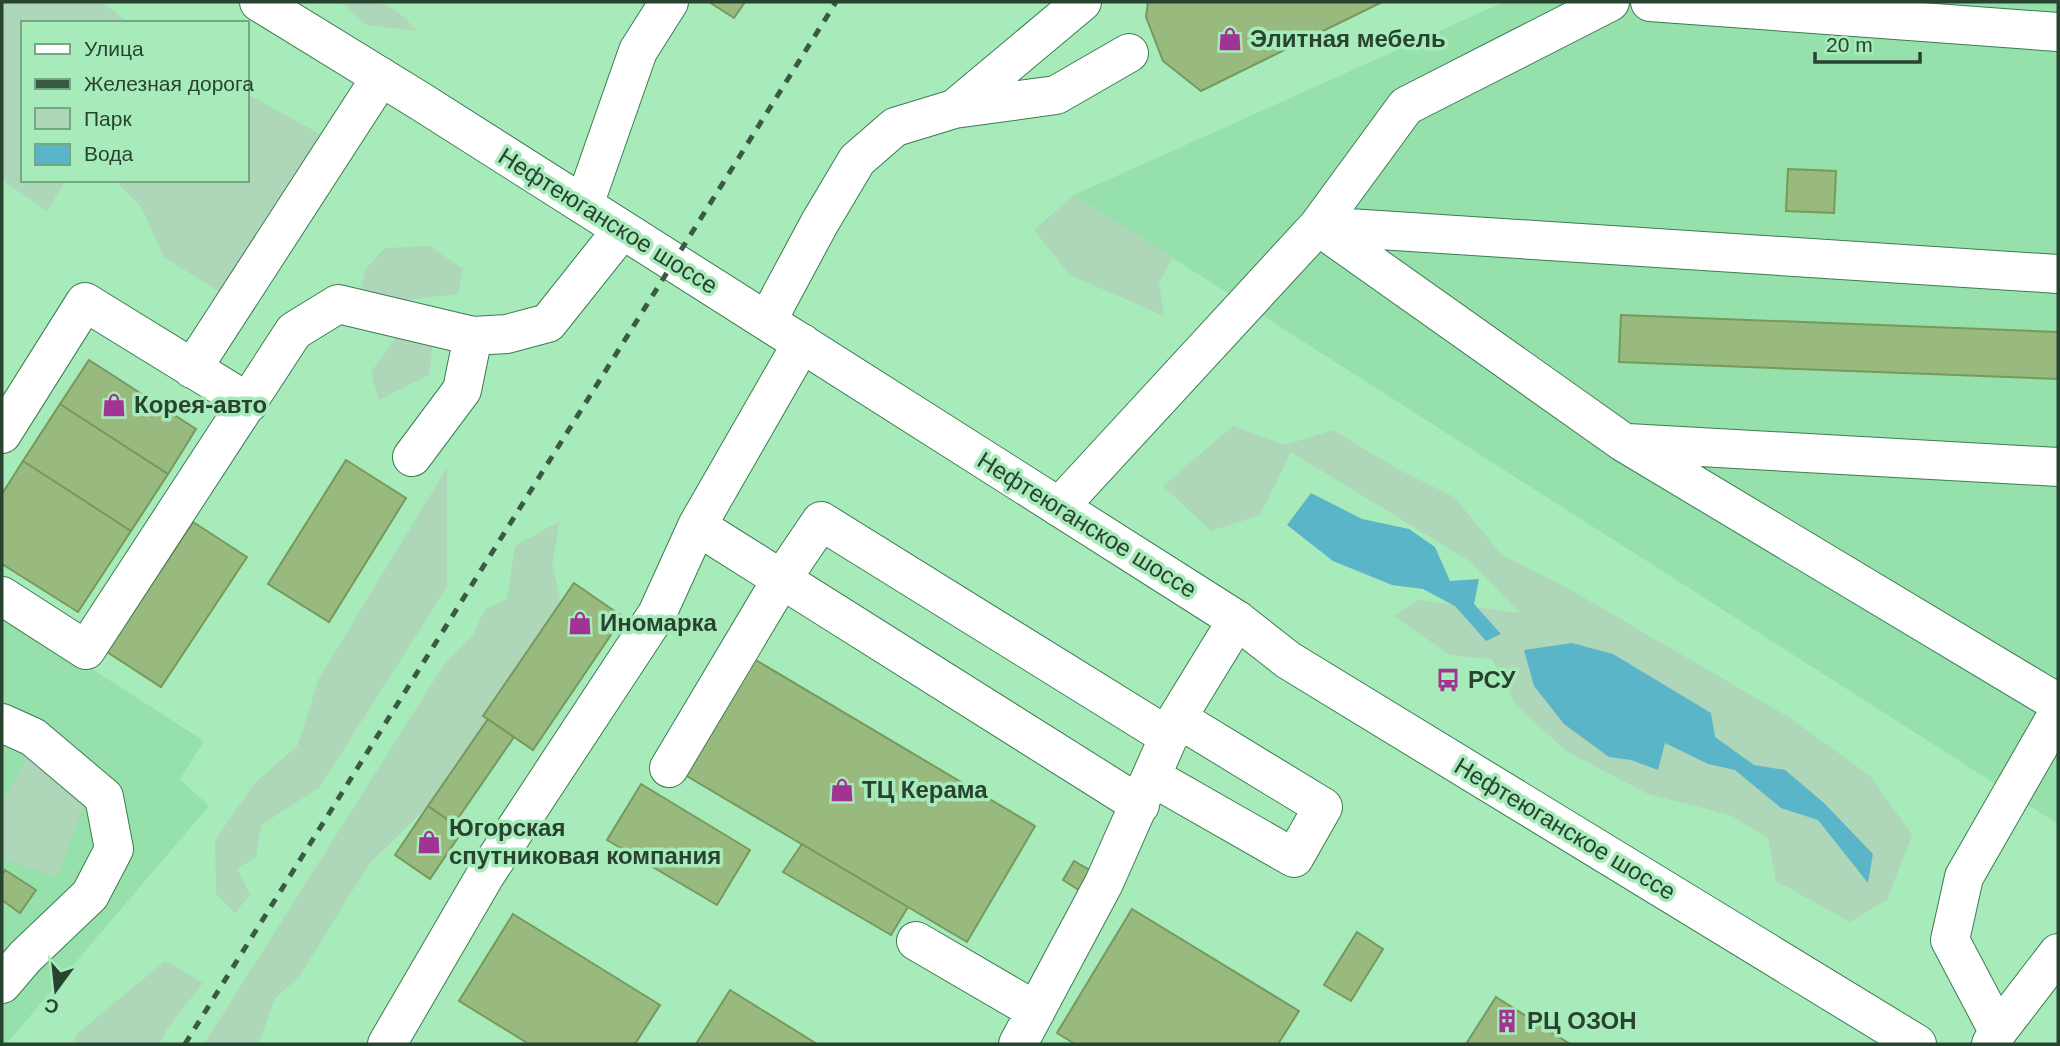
<svg xmlns="http://www.w3.org/2000/svg" width="2060" height="1046" font-family="Helvetica,sans-serif">
	<style>
		.built { fill: #96e0ab }
		.green { fill: #aed6b8 }
		.water { fill: #5bb5c8 }
		.building { fill: #98ba7f; stroke: #76995c; stroke-width: 2 }
		.lines { fill: none; stroke-linecap: round; stroke-linejoin: round }
		.minor-casing { stroke: #3b7c51; stroke-width: 40 }
		.major-casing { stroke: #3b7c51; stroke-width: 40 }
		.minor { stroke: #fff; stroke-width: 38 }
		.major { stroke: #fff; stroke-width: 38 }
		.rail { stroke: #395a43; stroke-width: 5; stroke-dasharray: 9 9; stroke-linecap: butt }
		.labels { text-anchor: middle; stroke-width: 7; stroke-linejoin: round; paint-order: stroke }
		.poi-label { font-size: 24px; font-weight: bold; fill: #284330; stroke: #a7ebba; text-anchor: start }
		.street-label { font-size: 24px; fill: #284330; stroke: #a7ebba }
	</style>
	<rect width="100%" height="100%" fill="#a7ebba"/>
	<path class="built" d="M1504,2H2058V824L1074,195Z
		M2,611L204,741L180,779L209,806L6,1044H2Z"/>
	<path class="green" d="M2,2H102L128,23H23V180H68L64,183L47,211L2,180Z
		M341,2C383,2 390,0 417,31L366,25Z
		M247,94L327,138L221,293L164,257L141,207L115,180H247Z
		M1074,195L1173,258L1159,283L1164,316L1070,275L1034,230Z
		M430,246L463,269L458,294L404,300L360,292L365,270L385,248Z
		M398,335L433,344L429,375L379,400L371,372Z
		M1233,426L1285,445L1333,430L1396,468L1454,497L1502,555L1569,589L1787,716L1870,776L1912,835L1887,900L1850,922L1776,881L1768,838L1730,815L1648,794L1566,751L1516,705L1492,659L1450,655L1394,616L1418,600L1520,613L1471,562L1291,452L1260,515L1211,531L1163,486Z
		M447,468V587L319,788L261,825L256,858L237,868L250,895L235,913L216,894L215,840L255,783L298,745L319,678Z
		M560,521L552,564L561,602L483,716L488,719L428,806L369,864L299,977L275,998L260,1040L256,1044H204L445,663L473,635L485,609L507,599L515,546Z
		M27,757L86,800L57,877L2,859V797H6Z
		M165,961L203,983L167,1029L160,1044H72L78,1033Z"/>
	<path class="water" d="M1311,493L1362,519L1409,529L1435,547L1450,581L1479,579L1474,604L1501,634L1486,641L1455,606L1423,589L1392,585L1333,561L1287,525Z
		M1572,643L1613,654L1711,713L1715,737L1754,765L1785,770L1823,802L1873,854L1868,883L1818,820L1781,808L1735,770L1708,764L1665,743L1658,770L1631,760L1609,757L1564,724L1534,686L1524,650Z"/>
	<path class="building" d="M709,2H745L734,18Z
		M1148,2H1382L1201,91L1163,61L1146,17Z
		M1788,169L1836,171L1834,213L1786,211Z
		M1621,315L2058,332V379L1619,362Z
		M89,360L196,429L168,474L60,404Z
		M60,404L168,474L131,531L23,461Z
		M346,460L406,498L329,622L268,584Z
		M23,461L131,531L78,612L2,564V494Z
		M193,522L247,557L161,687L107,652Z
		M574,583L623,617L533,750L483,716Z
		M754,659L1035,826L967,942L685,775Z
		M488,719L514,737L454,824L428,806Z
		M641,784L750,850L717,905L607,840Z
		M428,806L463,830L430,879L395,855Z
		M802,844L908,907L891,935L783,872Z
		M1074,861L1093,872L1082,892L1063,880Z
		M5,870L36,890L20,913L2,900V875Z
		M1132,909L1299,1011L1278,1044H1075L1057,1033Z
		M513,914L660,1005L635,1044H529L459,1001Z
		M1357,932L1383,949L1351,1001L1324,985Z
		M730,990L817,1044H696Z
		M1496,997L1570,1044H1466Z"/>
	<g class="lines">
		<g class="minor-casing">
			<path id="minor" d="M1650,2L2058,32
				M954,109L1082,2
				M584,205L638,51L669,2
				M1318,226L1623,442L2058,703
				M1318,226L2058,274
				M767,321L819,224L857,160L895,127L954,109L1056,95L1129,53
				M192,369L381,77
				M2,434L85,302L249,403
				M1628,443L2058,467
				M412,457L462,390L473,336
				M1059,507L1318,226L1406,106L1610,2
				M697,526L1140,805
				M2,596L86,650L294,331L338,304L473,336L507,334L548,323L622,230
				M2,723L33,737L104,797L114,849L90,895L25,957L2,984
				M669,768L781,580L821,521L1169,737
				M1152,777L1294,858L1323,807L1177,718
				M916,941L1036,1011
				M1998,1031L1950,940L1964,877L2058,713
				M387,1044L486,874L657,614L697,526L802,343
				M1018,1044L1104,883L1177,718L1237,620
				M1991,1044L1998,1031L2058,953"/>
		</g>
		<g class="major-casing">
			<path id="major" d="M259,2L420,101L1237,620L1288,660L1917,1044"/>
		</g>
		<use href="#minor" class="minor"/>
		<use href="#major" class="major"/>
		<path class="rail" d="M185,1044L836,2"/>
	</g>
	<defs>
		<g id="shop-bare" transform="scale(1.89)"><path d="M-5-2.5h2.3a2.7 3.5 0 0 1 5.4 0H5L5.5 6h-11ZM-1.5-2.5h3a1.5 2.3 0 0 0-3 0Z" fill="#a03393" stroke="#a7ebba" stroke-width="2.5" paint-order="stroke"/></g>
		<g id="bus-bare" transform="scale(1.89)"><path d="M-5-6H5V4H4V6H2V4H-2V6H-4V4H-5ZM-3.5-4V0h7V-4ZM-3.5 1.2v1.5H-2V1.2ZM2 1.2v1.5H3.5V1.2Z" fill="#a03393" stroke="#a7ebba" stroke-width="2.5" paint-order="stroke"/></g>
		<g id="building-bare" transform="scale(1.89)"><path d="M-4-6H4V6H1V3H-1V6H-4ZM-2.5-4.3h1.7v1.8h-1.7ZM.8-4.3h1.7v1.8H.8ZM-2.5-1h1.7V.8h-1.7ZM.8-1h1.7V.8H.8Z" fill="#a03393" stroke="#a7ebba" stroke-width="2.5" paint-order="stroke"/></g>
	</defs>
	<g fill-rule="evenodd">
		<use href="#shop-bare" x="1230" y="39"/>
		<use href="#shop-bare" x="114" y="405"/>
		<use href="#shop-bare" x="580" y="623"/>
		<use href="#bus-bare" x="1448" y="680"/>
		<use href="#shop-bare" x="842" y="790"/>
		<use href="#shop-bare" x="429" y="842"/>
		<use href="#building-bare" x="1507" y="1021"/>
	</g>
	<g class="labels">
		<g class="poi-label">
			<text x="1250" y="47">Элитная мебель</text>
			<text x="134" y="413">Корея-авто</text>
			<text x="600" y="631">Иномарка</text>
			<text x="1468" y="688">РСУ</text>
			<text x="862" y="798">ТЦ Керама</text>
			<text x="449" y="836">Югорская<tspan x="449" dy="28">спутниковая компания</tspan></text>
			<text x="1527" y="1029">РЦ ОЗОН</text>
		</g>
		<g class="street-label">
			<text transform="translate(608 221) rotate(32)" y="8">Нефтеюганское шоссе</text>
			<text transform="translate(1087 525) rotate(32)" y="8">Нефтеюганское шоссе</text>
			<text transform="translate(1565 829) rotate(31)" y="8">Нефтеюганское шоссе</text>
		</g>
	</g>
	<rect width="2060" height="1046" fill="none" stroke="#284330" stroke-width="7"/>
	<rect x="21" y="21" width="228" height="161" fill="#a7ebba" stroke="#74a883" stroke-width="2"/>
	<rect x="35" y="44" width="35" height="10" fill="#ffffff" stroke="#74a883" stroke-width="2"/>
	<text x="84" y="56" font-size="21" fill="#284330">Улица</text>
	<rect x="35" y="79" width="35" height="10" fill="#395a43" stroke="#74a883" stroke-width="2"/>
	<text x="84" y="91" font-size="21" fill="#284330">Железная дорога</text>
	<rect x="35" y="108" width="35" height="21" fill="#aed6b8" stroke="#74a883" stroke-width="2"/>
	<text x="84" y="126" font-size="21" fill="#284330">Парк</text>
	<rect x="35" y="144" width="35" height="21" fill="#5bb5c8" stroke="#74a883" stroke-width="2"/>
	<text x="84" y="161" font-size="21" fill="#284330">Вода</text>
	<g transform="translate(56 990) rotate(195)" stroke="#a7ebba" stroke-width="5" paint-order="stroke">
	<path d="M0-5L12 26L0 18L-12 26Z" fill="#284330"/>
	<text y="-10" font-size="19" font-weight="bold" text-anchor="middle" fill="#284330">С</text>
	</g>
	<path d="M1815 52v10h105v-10" fill="none" stroke="#284330" stroke-width="3.5"/>
	<text x="1826" y="52" font-size="21" fill="#284330" stroke="#a7ebba" stroke-width="5" paint-order="stroke">20 m</text>
</svg>
